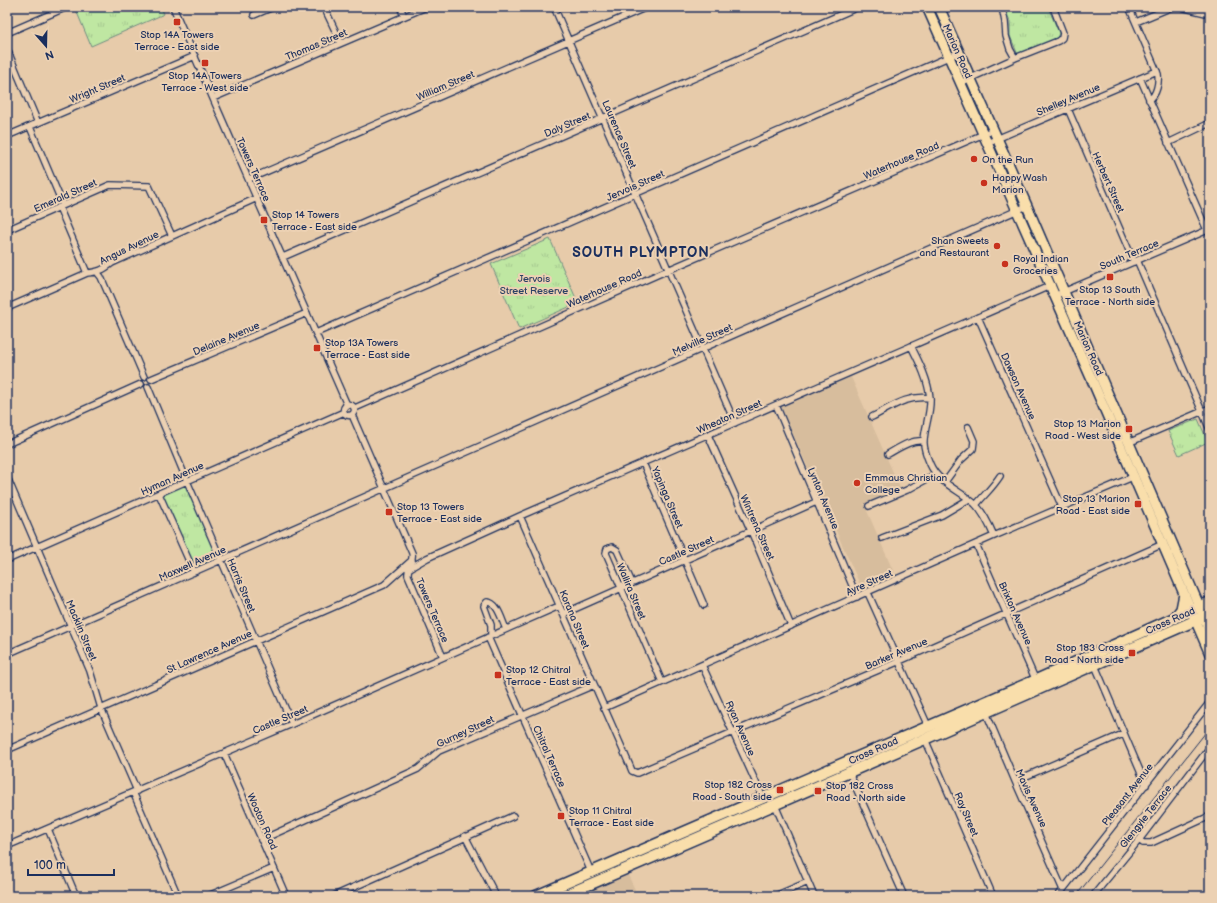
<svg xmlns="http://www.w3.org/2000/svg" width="1217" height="903" font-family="'Balsamiq Sans',sans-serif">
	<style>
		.built { fill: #d7bd9d }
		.park { fill: url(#park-tufts); stroke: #6d8b80 }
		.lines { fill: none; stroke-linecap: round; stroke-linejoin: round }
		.street-casing { stroke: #1b2f5e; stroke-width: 8 }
		.primary-casing { stroke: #1b2f5e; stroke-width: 12 }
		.highway-casing { stroke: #1b2f5e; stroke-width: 13 }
		.street { stroke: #ecd1b3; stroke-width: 5.5 }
		.primary { stroke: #f9deab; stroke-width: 9 }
		.highway { stroke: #f9deab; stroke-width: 10 }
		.tram { stroke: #1b2f5e; stroke-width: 1 }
		.poi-dot { fill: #c8321e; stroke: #ecd1b3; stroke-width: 1.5 }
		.labels { text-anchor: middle; stroke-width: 4; stroke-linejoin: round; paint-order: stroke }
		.poi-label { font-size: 10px; fill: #1b2f5e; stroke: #ecd1b3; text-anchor: start }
		.street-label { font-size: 10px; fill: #1b2f5e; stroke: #ecd1b3 }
		.park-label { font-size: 10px; fill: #2b4165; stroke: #ecd1b3 }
		.district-label { font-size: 14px; font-weight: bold; letter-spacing: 1px; fill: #1b2f5e; stroke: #ecd1b3 }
	</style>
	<defs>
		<pattern id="park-tufts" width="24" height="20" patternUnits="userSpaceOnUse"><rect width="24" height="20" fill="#bfe7a2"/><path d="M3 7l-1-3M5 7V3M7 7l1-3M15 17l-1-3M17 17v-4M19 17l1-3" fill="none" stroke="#a4c68e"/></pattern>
	</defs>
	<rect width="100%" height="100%" fill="#e7cbaa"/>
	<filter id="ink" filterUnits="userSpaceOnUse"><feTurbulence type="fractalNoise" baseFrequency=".025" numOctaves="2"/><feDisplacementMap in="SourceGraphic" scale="8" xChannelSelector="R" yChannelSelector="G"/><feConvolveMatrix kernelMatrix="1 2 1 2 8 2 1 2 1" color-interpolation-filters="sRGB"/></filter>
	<g filter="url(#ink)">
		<path class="built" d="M851,377L900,488L864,504L894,573L861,587L781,407Z
			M628,875L638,896H576Z"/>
		<path class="park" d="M83,7H161L164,14L91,46L76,10Z
			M1004,7H1048L1059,33L1057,38L1018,55L1010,36V21Z
			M550,239L578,303L519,329L491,264Z
			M1198,419L1208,442L1179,455L1168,431Z
			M186,481L221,559L194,571L159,493Z"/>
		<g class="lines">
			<g class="street-casing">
				<path id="street" d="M173,7L347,405
					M324,7L341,43
					M400,7L404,16
					M554,7L735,423
					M1002,7L1005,22L1006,36L1010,49L1015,58
					M1129,7L1158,74C1159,82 1157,95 1149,100
					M1181,7L1210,14
					M254,15L273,7
					M1136,22L1172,7
					M7,33L67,7
					M7,49L38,123
					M1140,78L1207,230
					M960,83L1015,58L1058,41L1062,38L1063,33L1053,7
					M213,98L426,7
					M1068,109L1134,262
					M30,127L63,205
					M7,136L195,56
					M987,143L1157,71
					M1168,143L1210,123
					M249,179L647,7
					M59,207L87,273
					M7,230L110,185L149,186L172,236
					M283,257L858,7
					M1137,260L1210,430
					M97,272L101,277L144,377
					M1054,296L1210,229
					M7,308L87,273C99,272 103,270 112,263L257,198
					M978,317L1062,507
					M316,333L960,52
					M911,346C919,362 928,379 930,398C931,412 925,426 924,440C923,448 927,457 930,464C938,483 961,491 975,504C984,513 989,524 994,536
					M151,379L307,313
					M148,387L187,481L292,724
					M343.5 410a5.5 5.5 0 1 1 11 0a5.5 5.5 0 1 1-11 0Z
					M776,405L857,597
					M355,408L668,270L993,130
					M352,415L412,553C414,561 407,567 408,575L443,657
					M872,417C892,407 906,395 930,398
					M708,435L751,531L791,626
					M1128,443L1210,408
					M7,444L141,384
					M888,454C899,448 911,439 924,441
					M643,463L704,605
					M7,477L90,671L101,708L137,791
					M945,482L961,460L973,449L974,441L968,427
					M159,494L194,572
					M976,505C984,495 993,487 1000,476
					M869,506L907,490L936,474
					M520,516L630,766L632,771L637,773L895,663L1163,544
					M882,538L942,515L969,499
					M976,544L1036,681
					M7,560L344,412
					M408,569L427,558L520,516L1052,285
					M632,583L617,550L612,547L607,549L606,553L662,682
					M868,593L928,726
					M563,614L816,502
					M491,636V625L484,606L487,602C498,602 502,621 506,629
					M488,637L592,874
					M7,654L1027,206
					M1094,663L1146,785
					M702,665L763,798
					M604,708L994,536L1135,476
					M985,710L1015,781L1063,890
					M925,739L993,896
					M7,750L384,585L412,560
					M224,753L286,896
					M848,770L904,896
					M1015,781L1123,734
					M133,792L178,896
					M775,805L814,896
					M48,829L76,896
					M465,836L496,896
					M261,840L418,769L439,751L594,685
					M1139,840L1143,843H1151L1210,816
					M7,846L292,724L559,606
					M208,896L274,868
					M334,896L513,816
					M775,896L808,882
					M1058,896L1210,702
					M1093,896L1139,840L1210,747"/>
			</g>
			<g class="primary-casing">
				<path id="primary" d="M927,7L1092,380L1210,654
					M939,7L1027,206L1210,631
					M1174,618L1181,609L1184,594"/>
			</g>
			<g class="highway-casing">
				<path id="highway" d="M536,896L1036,680L1210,602
					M563,896L813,788L1210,614"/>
			</g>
			<use href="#street" class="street"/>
			<use href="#primary" class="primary"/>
			<use href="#highway" class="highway"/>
			<path class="tram" d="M1076,896L1210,727"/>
		</g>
	</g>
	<g class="poi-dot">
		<rect x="173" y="18" width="8" height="8" rx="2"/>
		<rect x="201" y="59" width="8" height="8" rx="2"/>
		<circle cx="974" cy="159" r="4"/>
		<circle cx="984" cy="183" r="4"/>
		<rect x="260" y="216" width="8" height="8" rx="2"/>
		<circle cx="997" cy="246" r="4"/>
		<circle cx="1005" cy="264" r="4"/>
		<rect x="1106" y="273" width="8" height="8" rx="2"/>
		<rect x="313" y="344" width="8" height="8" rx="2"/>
		<rect x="1125" y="425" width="8" height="8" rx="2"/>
		<circle cx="857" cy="483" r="4"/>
		<rect x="1134" y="500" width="8" height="8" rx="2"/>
		<rect x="385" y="508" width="8" height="8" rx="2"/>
		<rect x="1128" y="649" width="8" height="8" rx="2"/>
		<rect x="494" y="671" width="8" height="8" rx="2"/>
		<rect x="776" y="786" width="8" height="8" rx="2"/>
		<rect x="814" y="787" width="8" height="8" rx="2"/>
		<rect x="557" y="812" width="8" height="8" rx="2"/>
	</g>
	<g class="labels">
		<g class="poi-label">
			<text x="177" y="38" text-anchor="middle">Stop 14A Towers<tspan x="177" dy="12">Terrace - East side</tspan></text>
			<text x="205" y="79" text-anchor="middle">Stop 14A Towers<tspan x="205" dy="12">Terrace - West side</tspan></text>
			<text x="982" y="163">On the Run</text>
			<text x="992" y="181">Happy Wash<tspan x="992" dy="12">Marion</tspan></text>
			<text x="272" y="218">Stop 14 Towers<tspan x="272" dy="12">Terrace - East side</tspan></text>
			<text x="989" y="244" text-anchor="end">Shan Sweets<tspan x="989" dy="12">and Restaurant</tspan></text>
			<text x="1013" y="262">Royal Indian<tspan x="1013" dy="12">Groceries</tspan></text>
			<text x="1110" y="293" text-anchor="middle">Stop 13 South<tspan x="1110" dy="12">Terrace - North side</tspan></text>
			<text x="325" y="346">Stop 13A Towers<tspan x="325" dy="12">Terrace - East side</tspan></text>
			<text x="1121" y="427" text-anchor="end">Stop 13 Marion<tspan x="1121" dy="12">Road - West side</tspan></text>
			<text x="865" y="481">Emmaus Christian<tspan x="865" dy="12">College</tspan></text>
			<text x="1130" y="502" text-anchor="end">Stop 13 Marion<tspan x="1130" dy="12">Road - East side</tspan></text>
			<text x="397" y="510">Stop 13 Towers<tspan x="397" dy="12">Terrace - East side</tspan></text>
			<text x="1124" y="651" text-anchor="end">Stop 183 Cross<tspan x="1124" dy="12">Road - North side</tspan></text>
			<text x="506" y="673">Stop 12 Chitral<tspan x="506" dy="12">Terrace - East side</tspan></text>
			<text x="772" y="788" text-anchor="end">Stop 182 Cross<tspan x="772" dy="12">Road - South side</tspan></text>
			<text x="826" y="789">Stop 182 Cross<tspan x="826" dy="12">Road - North side</tspan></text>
			<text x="569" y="814">Stop 11 Chitral<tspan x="569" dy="12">Terrace - East side</tspan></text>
		</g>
		<g class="street-label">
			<text transform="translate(316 44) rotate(-23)" y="4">Thomas Street</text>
			<text transform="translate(958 51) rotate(66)" y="4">Marion Road</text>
			<text transform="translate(445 85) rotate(-23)" y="4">William Street</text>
			<text transform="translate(97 88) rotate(-23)" y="4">Wright Street</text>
			<text transform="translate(1068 99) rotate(-23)" y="4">Shelley Avenue</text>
			<text transform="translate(567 124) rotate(-23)" y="4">Daly Street</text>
			<text transform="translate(620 134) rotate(67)" y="4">Laurence Street</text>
			<text transform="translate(901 160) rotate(-23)" y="4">Waterhouse Road</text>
			<text transform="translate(254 169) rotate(66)" y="4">Towers Terrace</text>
			<text transform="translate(1109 182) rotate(66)" y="4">Herbert Street</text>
			<text transform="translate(635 185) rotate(-24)" y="4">Jervois Street</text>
			<text transform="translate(65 195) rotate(-24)" y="4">Emerald Street</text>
			<text transform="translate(129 247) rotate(-26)" y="4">Angus Avenue</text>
			<text transform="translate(1129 254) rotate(-23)" y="4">South Terrace</text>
			<text transform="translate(604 288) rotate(-24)" y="4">Waterhouse Road</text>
			<text transform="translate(226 338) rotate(-23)" y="4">Delaine Avenue</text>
			<text transform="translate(702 339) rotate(-24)" y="4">Melville Street</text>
			<text transform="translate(1089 348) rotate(66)" y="4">Marion Road</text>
			<text transform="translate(1019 386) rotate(66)" y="4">Dawson Avenue</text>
			<text transform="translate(729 416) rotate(-24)" y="4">Wheaton Street</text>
			<text transform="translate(172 478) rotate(-24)" y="4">Hyman Avenue</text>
			<text transform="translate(668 497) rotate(67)" y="4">Yapinga Street</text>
			<text transform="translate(824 498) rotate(67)" y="4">Lynton Avenue</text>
			<text transform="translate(758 527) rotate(66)" y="4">Wintrena Street</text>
			<text transform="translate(686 550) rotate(-24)" y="4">Castle Street</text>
			<text transform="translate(192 563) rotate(-24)" y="4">Maxwell Avenue</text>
			<text transform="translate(869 582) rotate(-24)" y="4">Ayre Street</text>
			<text transform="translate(242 585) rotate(67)" y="4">Harris Street</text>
			<text transform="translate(632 591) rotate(67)" y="4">Wallira Street</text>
			<text transform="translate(433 610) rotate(67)" y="4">Towers Terrace</text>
			<text transform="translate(1016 613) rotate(66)" y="4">Brixton Avenue</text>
			<text transform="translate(575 619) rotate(67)" y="4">Korana Street</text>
			<text transform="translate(1170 620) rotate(-24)" y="4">Cross Road</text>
			<text transform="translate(82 630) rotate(67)" y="4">Macklin Street</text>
			<text transform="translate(209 651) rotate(-24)" y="4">St Lawrence Avenue</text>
			<text transform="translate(896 653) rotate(-23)" y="4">Barker Avenue</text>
			<text transform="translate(280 719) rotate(-23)" y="4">Castle Street</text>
			<text transform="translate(741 728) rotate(66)" y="4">Ryan Avenue</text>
			<text transform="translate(465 731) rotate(-25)" y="4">Gurney Street</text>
			<text transform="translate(873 750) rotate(-24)" y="4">Cross Road</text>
			<text transform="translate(550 756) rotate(66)" y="4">Chitral Terrace</text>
			<text transform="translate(1127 794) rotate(-52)" y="4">Pleasant Avenue</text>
			<text transform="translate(1032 798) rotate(66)" y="4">Mavis Avenue</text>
			<text transform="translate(967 814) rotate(67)" y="4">Ray Street</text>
			<text transform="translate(1145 816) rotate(-52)" y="4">Glengyle Terrace</text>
			<text transform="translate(263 821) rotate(66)" y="4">Wooton Road</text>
		</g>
		<g class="park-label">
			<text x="534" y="282">Jervois<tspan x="534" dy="12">Street Reserve</tspan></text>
		</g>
		<g class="district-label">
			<text x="641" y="257">SOUTH PLYMPTON</text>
		</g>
	</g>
	<rect width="1217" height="903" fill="none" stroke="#ecd1b3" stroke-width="24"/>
	<rect x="12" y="12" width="1193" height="879" fill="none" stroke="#1b2f5e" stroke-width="1.5" filter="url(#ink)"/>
	<g transform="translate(46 46) rotate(160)" stroke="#ecd1b3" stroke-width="3" paint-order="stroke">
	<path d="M0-3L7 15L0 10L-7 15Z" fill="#1b2f5e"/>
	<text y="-6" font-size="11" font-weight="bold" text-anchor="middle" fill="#1b2f5e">N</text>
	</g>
	<path d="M28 869v6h86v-6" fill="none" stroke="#1b2f5e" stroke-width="2"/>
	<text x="34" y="869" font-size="12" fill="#1b2f5e" stroke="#ecd1b3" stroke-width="3" paint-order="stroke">100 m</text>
</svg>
